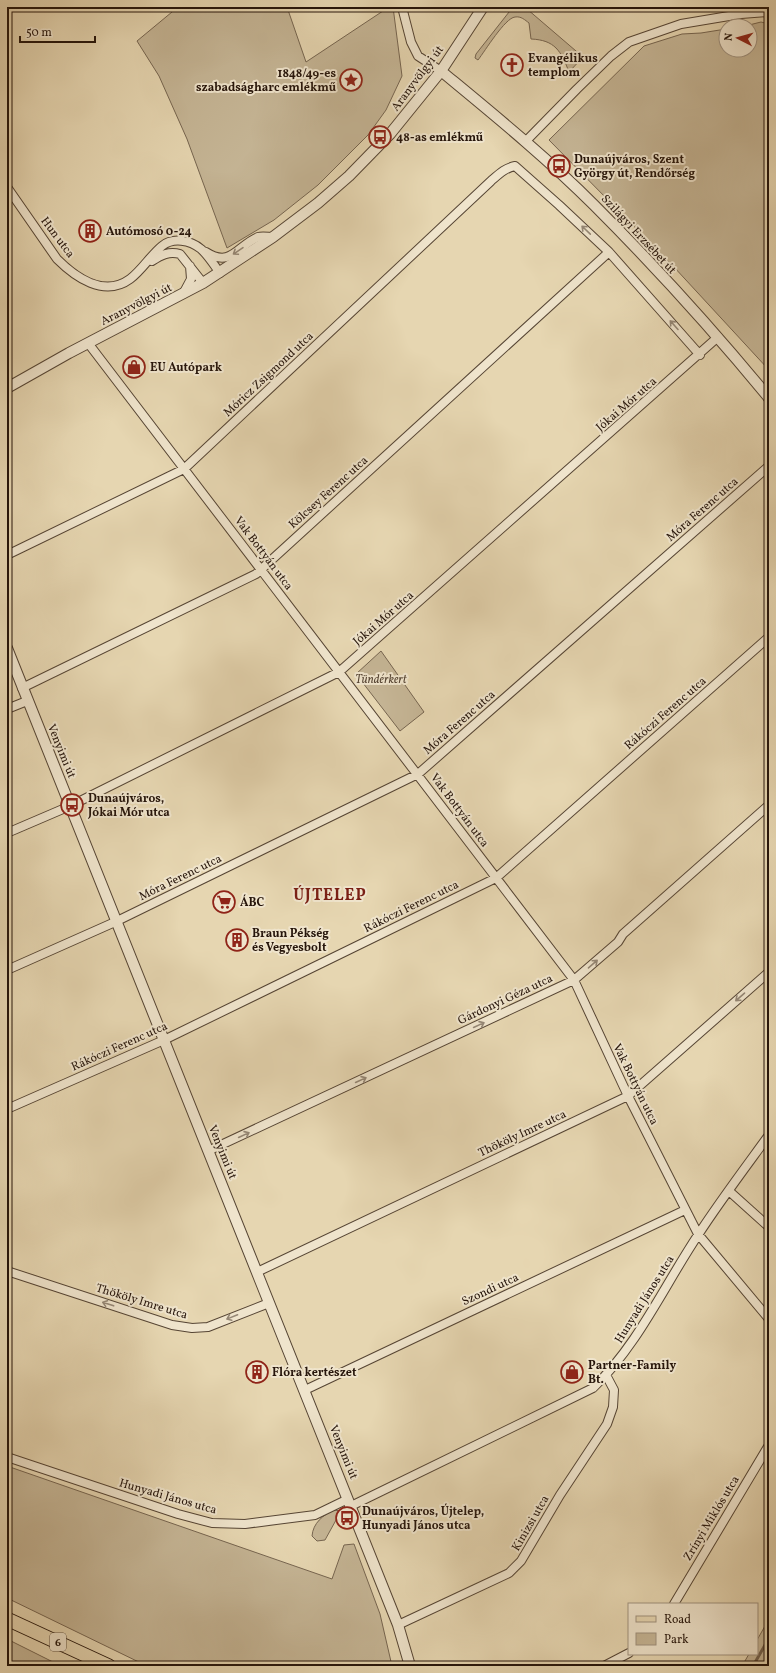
<svg xmlns="http://www.w3.org/2000/svg" width="776" height="1673" font-family="Vollkorn,serif">
	<style>
		.green { fill: #c5b595; stroke: #766550 }
		.lines { fill: none; stroke-linecap: round; stroke-linejoin: round }
		.stream { stroke: #72614d; stroke-width: 3 }
		.minor-casing { stroke: #564534; stroke-width: 10 }
		.tertiary-casing { stroke: #564534; stroke-width: 12 }
		.primary-casing { stroke: #26150b; stroke-width: 15 }
		.minor { stroke: #efe4cc; stroke-width: 8 }
		.tertiary { stroke: #efe4cc; stroke-width: 10 }
		.primary { stroke: #e6d6b1; stroke-width: 13 }
		.oneway { stroke: #958775 }
		.labels { text-anchor: middle; stroke-width: 4; stroke-linejoin: round; paint-order: stroke }
		.shield { fill: #efe4cc; stroke: #625345; stroke-width: 1 }
		.shield-label { font-size: 11px; font-weight: bold; fill: #26150b }
		.poi-label { font-size: 12px; font-weight: bold; fill: #26150b; stroke: #efe4cc; text-anchor: start }
		.street-label { font-size: 12px; fill: #26150b; stroke: #efe4cc }
		.park-label { font-size: 12px; font-style: italic; fill: #564534; stroke: #efe4cc }
		.district-label { font-size: 16px; font-weight: bold; letter-spacing: 1px; fill: #7a1f14; stroke: #efe4cc }
	</style>
	<rect width="100%" height="100%" fill="#e6d6b1"/>
	<filter id="stains"><feTurbulence type="fractalNoise" baseFrequency=".005" numOctaves="4"/><feColorMatrix values="0 0 0 0 .2 0 0 0 0 .09 0 0 0 0 .02 0 0 0 .5 -.17"/></filter>
	<radialGradient id="worn" r=".72"><stop offset=".6" stop-color="#630" stop-opacity="0"/><stop offset="1" stop-color="#630" stop-opacity=".3"/></radialGradient>
	<path class="green" d="M178,7H287L306,62L389,7H393L402,76L386,110L368,135L318,185L274,220L227,248L187,139L159,76L137,41Z
		M513,7L527,9L583,57L569,72C561,51 555,40 531,39L529,23C525,20 521,16 515,17C505,18 485,51 478,60L475,58L476,54Z
		M761,22L769,24V370L673,266L549,140L644,46L682,34L701,33L726,29V50H750V26H745Z
		M381,651L424,712L400,731L356,674Z
		M7,1466L332,1579L344,1545L354,1544L380,1614L392,1666H147L7,1598Z
		M334,1510L341,1511L325,1540L317,1541L312,1536C313,1523 323,1515 334,1510Z
		M769,1619V1666H742L749,1654H757V1640Z
		M7,1639L61,1666H7Z"/>
	<g class="lines">
		<path class="stream" d="M753,1666L769,1638"/>
		<g class="minor-casing">
			<path id="minor" d="M402,7L411,42L418,56L441,71
				M525,142L577,89L611,56L629,42L681,24L741,14L769,12
				M7,187L57,259C75,277 104,298 130,279C142,270 150,256 162,246C173,237 190,240 201,249C208,255 214,265 220,273
				M206,252C231,268 237,246 258,237C262,236 269,237 273,237
				M152,261C161,255 169,251 180,254L203,283
				M183,294L191,279L190,266
				M88,343L574,980L628,1096L698,1234L769,1319
				M7,555L184,469L491,181C499,174 505,168 515,166L559,205L609,252L700,355
				M22,688L256,574L609,252
				M7,709L27,701
				M7,833L70,806L339,672L718,337
				M7,970L115,922L418,774L769,466
				M7,1109L164,1040L496,878L769,637
				M208,1151L574,980L618,942L623,934L769,805
				M729,1191L769,1227
				M7,1271L172,1325L192,1328L208,1327L269,1303
				M257,1272L628,1096L769,972
				M305,1390L685,1210
				M7,1457L178,1514L212,1523L245,1524L315,1515L348,1499
				M351,1506L593,1388C638,1345 664,1286 698,1235C720,1201 745,1168 769,1135
				M674,1604L769,1445
				M398,1625L509,1573L521,1561L560,1495L607,1424L613,1407L614,1390L606,1375
				M604,1666L629,1653"/>
		</g>
		<g class="tertiary-casing">
			<path id="tertiary" d="M441,71C493,114 546,157 594,205C655,266 714,331 769,398
				M7,388L69,353L203,283L273,237L318,203L349,176L390,134L441,71L483,7
				M7,648C136,974 268,1299 398,1625L410,1666"/>
		</g>
		<g class="primary-casing">
			<path id="primary" d="M7,1619L109,1666"/>
		</g>
		<use href="#minor" class="minor"/>
		<use href="#tertiary" class="tertiary"/>
		<use href="#primary" class="primary"/>
	</g>
	<defs><path id="oneway-shaft" d="M-6 0H5M1.5-3L5.5 0L1.5 3" fill="none" stroke-width="1.6" stroke-linecap="round" stroke-linejoin="round"/></defs>
	<g class="oneway">
		<use href="#oneway-shaft" transform="translate(586 230) rotate(-136)"/>
		<use href="#oneway-shaft" transform="translate(238 251) rotate(146)"/>
		<use href="#oneway-shaft" transform="translate(674 325) rotate(-132)"/>
		<use href="#oneway-shaft" transform="translate(593 964) rotate(-41)"/>
		<use href="#oneway-shaft" transform="translate(740 997) rotate(139)"/>
		<use href="#oneway-shaft" transform="translate(479 1025) rotate(-25)"/>
		<use href="#oneway-shaft" transform="translate(361 1080) rotate(-25)"/>
		<use href="#oneway-shaft" transform="translate(244 1135) rotate(-25)"/>
		<use href="#oneway-shaft" transform="translate(108 1304) rotate(-162)"/>
		<use href="#oneway-shaft" transform="translate(232 1317) rotate(158)"/>
	</g>
	<defs>
		<g id="church-ring" transform="scale(1.15)"><circle r="9.5" fill="#efe4cc" stroke="#8f2418" stroke-width="1.5"/><path d="M-1.2-6h2.4v3.5h3.3v2.4h-3.3V6h-2.4V-.1h-3.3v-2.4h3.3Z" fill="#8f2418"/></g>
		<g id="sight-ring" transform="scale(1.15)"><circle r="9.5" fill="#efe4cc" stroke="#8f2418" stroke-width="1.5"/><path d="M0-6L1.8-2.2L6-1.7L2.9 1.2L3.7 5.4L0 3.3L-3.7 5.4L-2.9 1.2L-6-1.7L-1.8-2.2Z" fill="#8f2418"/></g>
		<g id="bus-ring" transform="scale(1.15)"><circle r="9.5" fill="#efe4cc" stroke="#8f2418" stroke-width="1.5"/><path d="M-5-6H5V4H4V6H2V4H-2V6H-4V4H-5ZM-3.5-4V0h7V-4ZM-3.5 1.2v1.5H-2V1.2ZM2 1.2v1.5H3.5V1.2Z" fill="#8f2418"/></g>
		<g id="building-ring" transform="scale(1.15)"><circle r="9.5" fill="#efe4cc" stroke="#8f2418" stroke-width="1.5"/><path d="M-4-6H4V6H1V3H-1V6H-4ZM-2.5-4.3h1.7v1.8h-1.7ZM.8-4.3h1.7v1.8H.8ZM-2.5-1h1.7V.8h-1.7ZM.8-1h1.7V.8H.8Z" fill="#8f2418"/></g>
		<g id="shop-ring" transform="scale(1.15)"><circle r="9.5" fill="#efe4cc" stroke="#8f2418" stroke-width="1.5"/><path d="M-5-2.5h2.3a2.7 3.5 0 0 1 5.4 0H5L5.5 6h-11ZM-1.5-2.5h3a1.5 2.3 0 0 0-3 0Z" fill="#8f2418"/></g>
		<g id="supermarket-ring" transform="scale(1.15)"><circle r="9.5" fill="#efe4cc" stroke="#8f2418" stroke-width="1.5"/><path d="M-6-5.5h2.5l.6 2H6L4.5 2H-2.5L-4.4-4H-6ZM-1.5 3.2a1.3 1.3 0 1 0 .1 0ZM3 3.2a1.3 1.3 0 1 0 .1 0Z" fill="#8f2418"/></g>
	</defs>
	<g fill-rule="evenodd">
		<use href="#church-ring" x="512" y="65"/>
		<use href="#sight-ring" x="351" y="80"/>
		<use href="#bus-ring" x="380" y="137"/>
		<use href="#bus-ring" x="559" y="166"/>
		<use href="#building-ring" x="90" y="231"/>
		<use href="#shop-ring" x="134" y="367"/>
		<use href="#bus-ring" x="72" y="805"/>
		<use href="#supermarket-ring" x="224" y="902"/>
		<use href="#building-ring" x="237" y="940"/>
		<use href="#building-ring" x="257" y="1372"/>
		<use href="#shop-ring" x="572" y="1372"/>
		<use href="#bus-ring" x="347" y="1518"/>
	</g>
	<g class="labels">
		<rect class="shield" x="50" y="1633" width="16" height="18" rx="3"/>
		<g class="shield-label">
			<text x="58" y="1646">6</text>
		</g>
		<g class="poi-label">
			<text x="528" y="62">Evangélikus<tspan x="528" dy="14">templom</tspan></text>
			<text x="336" y="77" text-anchor="end">1848/49-es<tspan x="336" dy="14">szabadságharc emlékmű</tspan></text>
			<text x="396" y="141">48-as emlékmű</text>
			<text x="574" y="163">Dunaújváros, Szent<tspan x="574" dy="14">György út, Rendőrség</tspan></text>
			<text x="106" y="235">Autómosó 0-24</text>
			<text x="150" y="371">EU Autópark</text>
			<text x="88" y="802">Dunaújváros,<tspan x="88" dy="14">Jókai Mór utca</tspan></text>
			<text x="240" y="906">ÁBC</text>
			<text x="252" y="937">Braun Pékség<tspan x="252" dy="14">és Vegyesbolt</tspan></text>
			<text x="588" y="1369">Partner-Family<tspan x="588" dy="14">Bt.</tspan></text>
			<text x="272" y="1376">Flóra kertészet</text>
			<text x="362" y="1515">Dunaújváros, Újtelep,<tspan x="362" dy="14">Hunyadi János utca</tspan></text>
		</g>
		<g class="street-label">
			<text transform="translate(417 78) rotate(-53)" y="4">Aranyvölgyi út</text>
			<text transform="translate(639 234) rotate(47)" y="4">Szilágyi Erzsébet út</text>
			<text transform="translate(58 237) rotate(53)" y="4">Hun utca</text>
			<text transform="translate(136 304) rotate(-27)" y="4">Aranyvölgyi út</text>
			<text transform="translate(268 374) rotate(-43)" y="4">Móricz Zsigmond utca</text>
			<text transform="translate(626 404) rotate(-41)" y="4">Jókai Mór utca</text>
			<text transform="translate(328 492) rotate(-42)" y="4">Kölcsey Ferenc utca</text>
			<text transform="translate(702 509) rotate(-41)" y="4">Móra Ferenc utca</text>
			<text transform="translate(264 553) rotate(53)" y="4">Vak Bottyán utca</text>
			<text transform="translate(383 618) rotate(-41)" y="4">Jókai Mór utca</text>
			<text transform="translate(665 713) rotate(-41)" y="4">Rákóczi Ferenc utca</text>
			<text transform="translate(459 722) rotate(-41)" y="4">Móra Ferenc utca</text>
			<text transform="translate(62 751) rotate(68)" y="4">Venyimi út</text>
			<text transform="translate(460 810) rotate(53)" y="4">Vak Bottyán utca</text>
			<text transform="translate(180 877) rotate(-26)" y="4">Móra Ferenc utca</text>
			<text transform="translate(411 906) rotate(-26)" y="4">Rákóczi Ferenc utca</text>
			<text transform="translate(505 999) rotate(-25)" y="4">Gárdonyi Géza utca</text>
			<text transform="translate(119 1046) rotate(-24)" y="4">Rákóczi Ferenc utca</text>
			<text transform="translate(636 1084) rotate(64)" y="4">Vak Bottyán utca</text>
			<text transform="translate(522 1133) rotate(-25)" y="4">Thököly Imre utca</text>
			<text transform="translate(223 1152) rotate(68)" y="4">Venyimi út</text>
			<text transform="translate(490 1289) rotate(-25)" y="4">Szondi utca</text>
			<text transform="translate(644 1299) rotate(-58)" y="4">Hunyadi János utca</text>
			<text transform="translate(142 1301) rotate(17)" y="4">Thököly Imre utca</text>
			<text transform="translate(344 1452) rotate(68)" y="4">Venyimi út</text>
			<text transform="translate(168 1496) rotate(16)" y="4">Hunyadi János utca</text>
			<text transform="translate(711 1518) rotate(-59)" y="4">Zrínyi Miklós utca</text>
			<text transform="translate(530 1523) rotate(-60)" y="4">Kinizsi utca</text>
		</g>
		<g class="park-label">
			<text x="381" y="683">Tündérkert</text>
		</g>
		<g class="district-label">
			<text x="330" y="900">ÚJTELEP</text>
		</g>
	</g>
	<rect width="776" height="1673" fill="none" stroke="#e6d6b1" stroke-width="24"/>
	<rect x="8" y="8" width="760" height="1657" fill="none" stroke="#26150b" stroke-width="2"/>
	<rect x="12" y="12" width="752" height="1649" fill="none" stroke="#26150b"/>
	<rect x="628" y="1603" width="130" height="52" fill="#efe4cc" stroke="#9f917f"/>
	<rect x="636" y="1616" width="20" height="6" fill="#e6d6b1" stroke="#9f917f"/>
	<text x="664" y="1623" font-size="12" fill="#26150b">Road</text>
	<rect x="636" y="1633" width="20" height="12" fill="#c5b595" stroke="#9f917f"/>
	<text x="664" y="1643" font-size="12" fill="#26150b">Park</text>
	<g transform="translate(738 38) rotate(276)"><circle r="19" fill="#efe4cc" stroke="#9f917f"/>
	<path d="M0-3L7 15L0 10L-7 15Z" fill="#8f2418"/>
	<text y="-6" font-size="11" font-weight="bold" text-anchor="middle" fill="#26150b">N</text>
	</g>
	<path d="M20 36v6h75v-6" fill="none" stroke="#26150b" stroke-width="2"/>
	<text x="26" y="36" font-size="12" fill="#26150b" stroke="#efe4cc" stroke-width="3" paint-order="stroke">50 m</text>
	<rect width="100%" height="100%" filter="url(#stains)"/>
	<rect width="100%" height="100%" fill="url(#worn)"/>
</svg>
